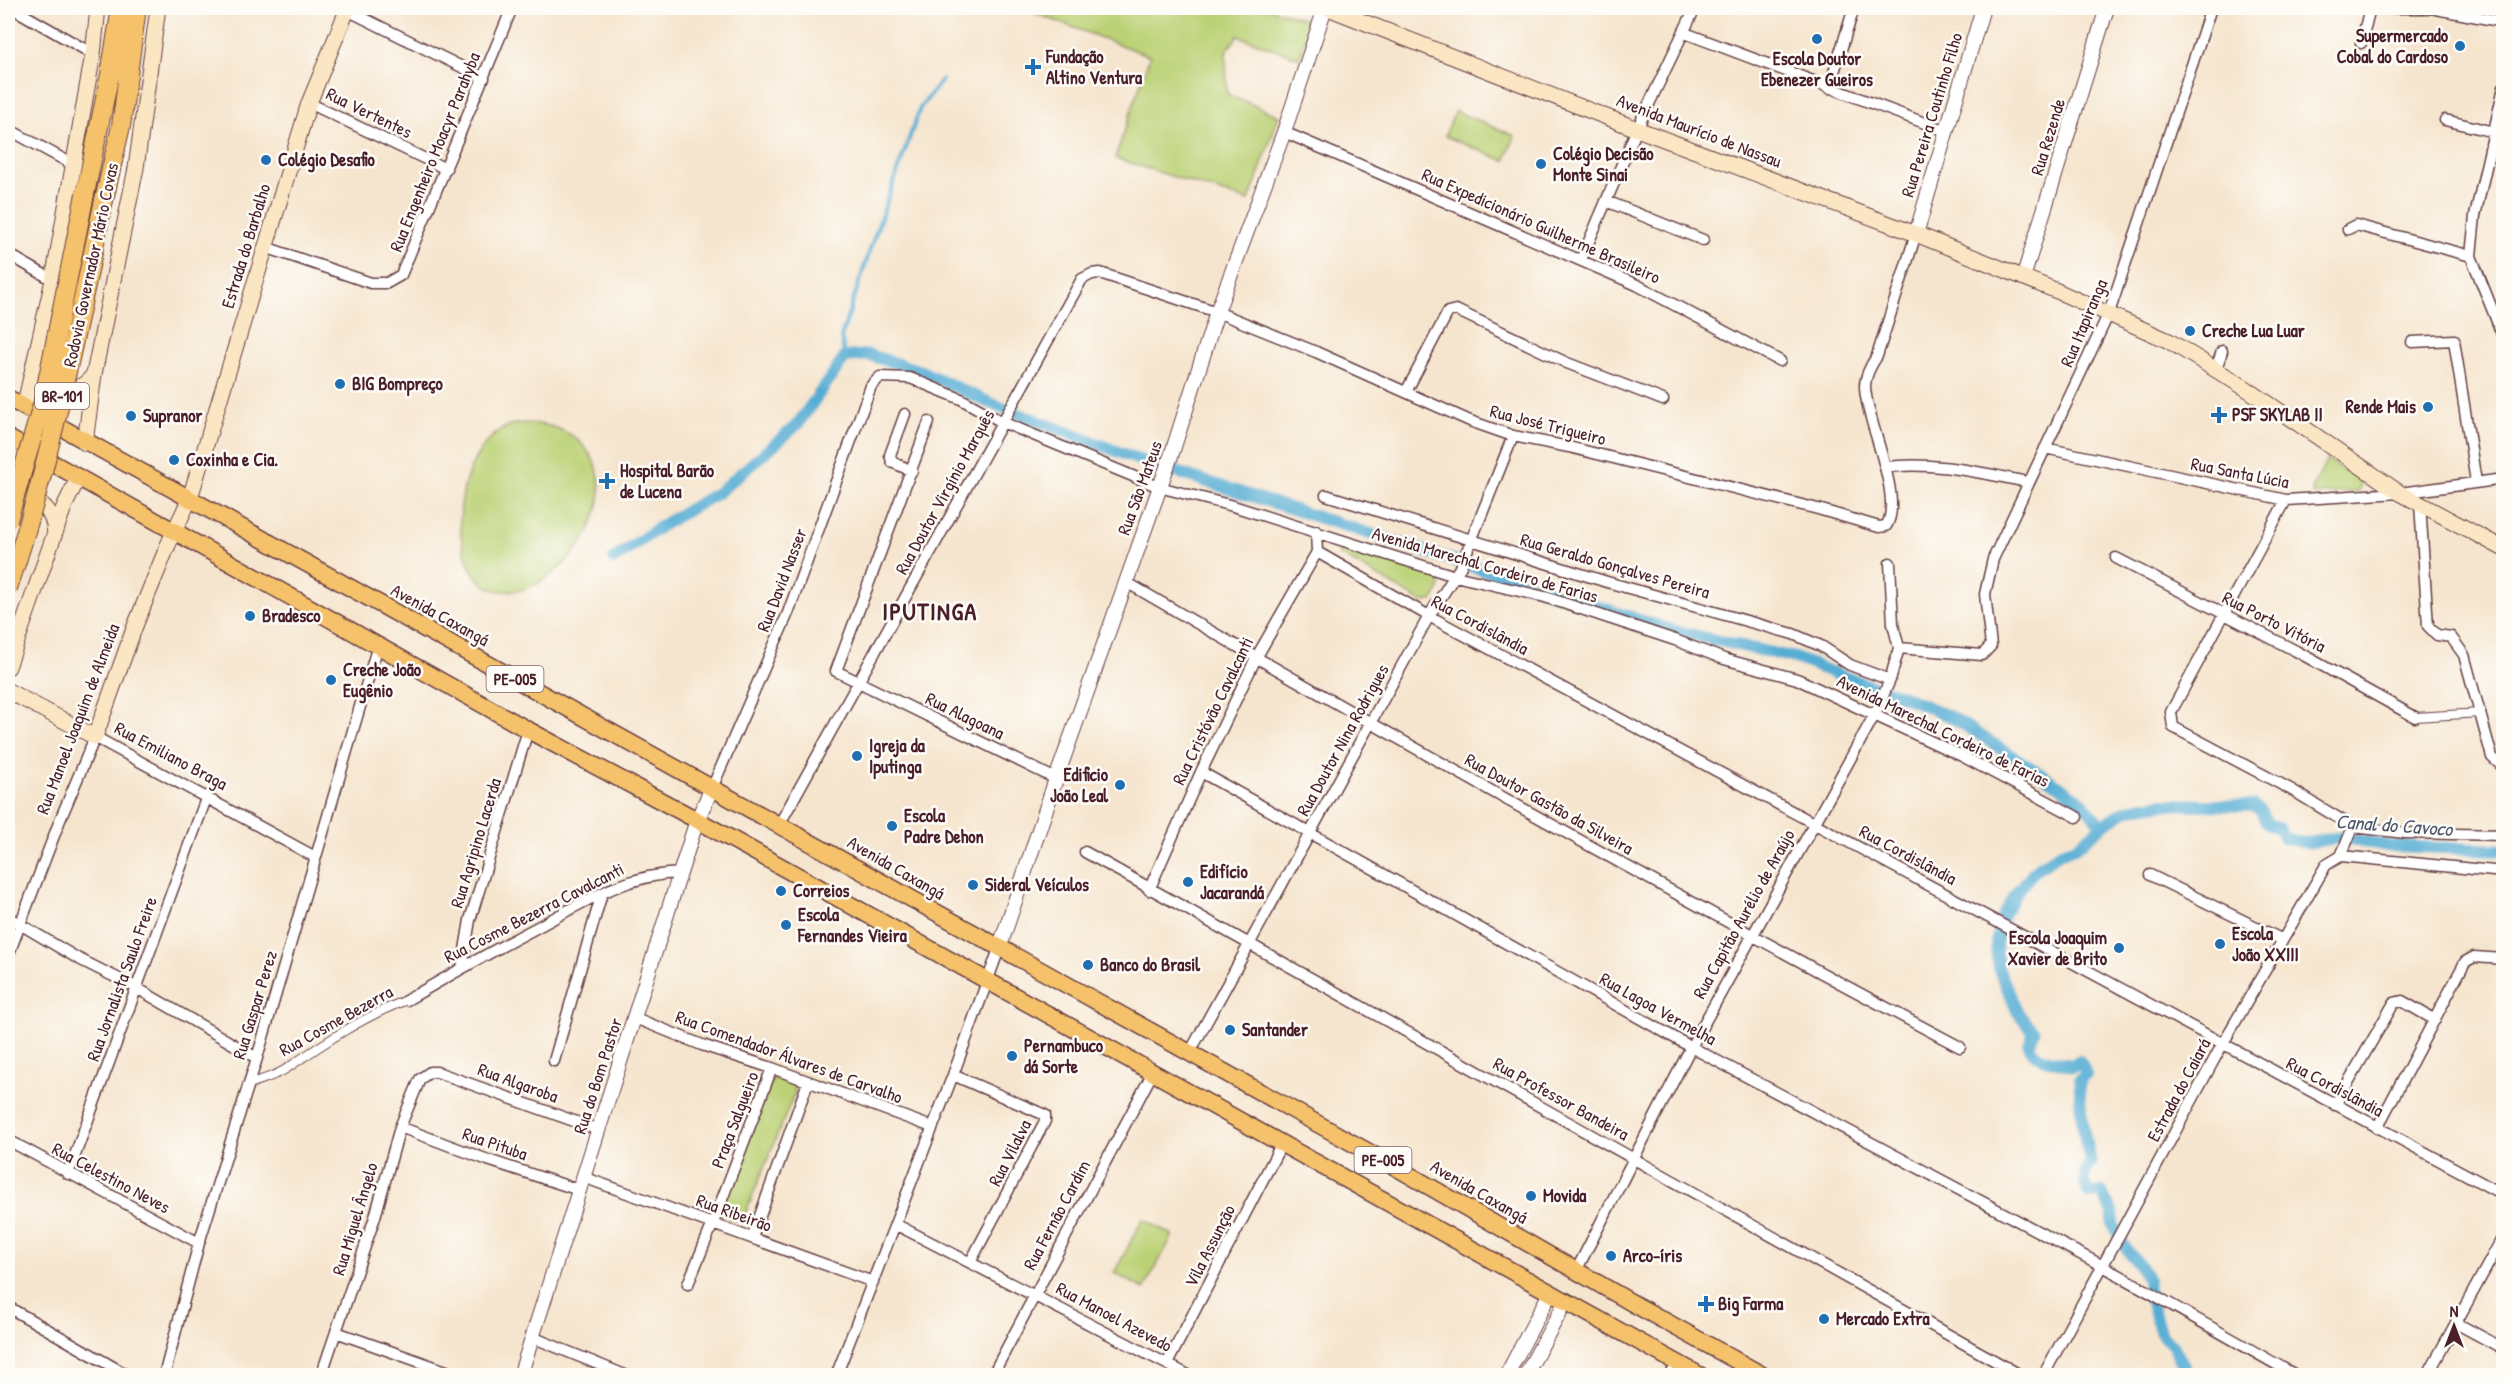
<svg xmlns="http://www.w3.org/2000/svg" width="2511" height="1383" font-family="'Patrick Hand',sans-serif">
	<style>
		.green { fill: #bbd175; stroke: #827850; stroke-width: 1.5 }
		.lines { fill: none; stroke-linecap: round; stroke-linejoin: round }
		.stream { stroke: #57add4; stroke-width: 4 }
		.canal { stroke: #57add4; stroke-width: 12 }
		.pedestrian-casing { stroke: #643d43; stroke-width: 10 }
		.minor-casing { stroke: #643d43; stroke-width: 13 }
		.tertiary-casing { stroke: #643d43; stroke-width: 16 }
		.secondary-casing { stroke: #643d43; stroke-width: 17 }
		.primary-casing { stroke: #643d43; stroke-width: 19 }
		.trunk-casing { stroke: #643d43; stroke-width: 20 }
		.pedestrian { stroke: #fff; stroke-width: 8 }
		.minor { stroke: #fff; stroke-width: 10 }
		.tertiary { stroke: #fff; stroke-width: 14 }
		.secondary { stroke: #fbe6c4; stroke-width: 15 }
		.primary { stroke: #f5c16b; stroke-width: 16 }
		.trunk { stroke: #f5c16b; stroke-width: 18 }
		.trunk-bridge-casing { stroke: #643d43; stroke-width: 20; stroke-linecap: butt }
		.trunk-bridge { stroke: #f5c16b; stroke-width: 18 }
		.poi-dot { fill: #1f6fb2; stroke: #fdfcf7; stroke-width: 2 }
		.labels { text-anchor: middle; stroke-width: 5; stroke-linejoin: round; paint-order: stroke }
		.shield { fill: #fdfcf7; stroke: #806168; stroke-width: 1.5 }
		.shield-label { font-size: 16px; font-weight: bold; fill: #4a1f2b }
		.poi-label { font-size: 18px; font-weight: bold; fill: #4a1f2b; stroke: #fdfcf7; text-anchor: start }
		.street-label { font-size: 18px; fill: #4a1f2b; stroke: #fdfcf7 }
		.water-label { font-size: 20px; font-style: italic; fill: #4f586f; stroke: #fdfcf7 }
		.district-label { font-size: 24px; font-weight: bold; letter-spacing: 1.5px; fill: #4a1f2b; stroke: #fdfcf7 }
	</style>
	<rect width="100%" height="100%" fill="#fdfcf7"/>
	<filter id="ink" filterUnits="userSpaceOnUse"><feTurbulence type="fractalNoise" baseFrequency=".0167" numOctaves="2"/><feDisplacementMap in="SourceGraphic" scale="12" xChannelSelector="R" yChannelSelector="G"/><feConvolveMatrix kernelMatrix="1 2 1 2 8 2 1 2 1" color-interpolation-filters="sRGB"/></filter>
	<filter id="wash" filterUnits="userSpaceOnUse"><feTurbulence type="fractalNoise" baseFrequency=".008" numOctaves="4" result="noise"/><feDisplacementMap in="SourceGraphic" scale="24" xChannelSelector="R" yChannelSelector="G"/><feGaussianBlur stdDeviation="1.35" result="paint"/><feColorMatrix in="noise" values="0 0 0 0 0 0 0 0 0 0 0 0 0 0 0 0 0 1.4 0 .05"/><feComposite in="paint" operator="in"/></filter>
	<g filter="url(#wash)">
		<rect width="100%" height="100%" fill="#f6e5ce"/>
		<path class="green" d="M1021,8H1269L1310,21L1300,58L1238,36L1226,51L1227,94L1279,116L1249,201L1115,158L1150,56Z
			M1455,111L1515,136L1505,161L1445,136Z
			M530,423C556,425 577,433 591,456C634,527 509,642 470,567C449,524 462,448 508,426C514,423 523,424 530,423Z
			M2327,460L2358,478L2361,484L2359,491L2313,495L2312,489Z
			M1341,547L1435,575C1445,584 1438,592 1432,601L1422,602L1339,554L1338,551Z
			M778,1078L792,1084L795,1092L744,1217L733,1221L720,1212L772,1079Z
			M1143,1219L1173,1235L1144,1289L1114,1273Z"/>
		<g class="lines">
			<path class="stream" d="M845,357L841,337L877,229L920,108L942,80"/>
			<path class="canal" d="M614,559L661,526L719,492L797,425L845,357L869,355L921,371L990,403L1145,462L1671,630L1795,658L1844,677L1905,697L1953,718L2061,787L2083,803L2102,826
				M2189,1376L2173,1346L2161,1334L2149,1297L2148,1280L2140,1266L2126,1249L2113,1225V1212L2101,1192L2089,1194C2083,1183 2082,1173 2091,1163C2083,1135 2079,1109 2080,1079L2087,1074L2080,1061L2073,1066C2056,1060 2036,1062 2029,1045L2034,1032L2018,1013L1998,968L1996,943L2003,915L2016,893L2036,869L2062,852L2077,847L2102,826L2125,811L2139,807L2158,804L2253,806L2260,810L2268,825L2278,827L2284,838L2307,843L2341,837L2388,846L2504,850"/>
		</g>
	</g>
	<g filter="url(#ink)">
		<g class="lines">
			<g class="pedestrian-casing">
				<path id="pedestrian" d="M2415,717L2481,713
					M247,1085C259,1080 276,1076 286,1069C324,1043 364,1016 407,1000"/>
			</g>
			<g class="minor-casing">
				<path id="minor" d="M12,8L93,54
					M2367,8H2431L2504,22
					M347,10L484,78
					M1685,33L1946,131
					M2361,43L2370,8
					M2504,87L2475,216L2471,256L2504,339
					M1829,88L1854,8
					M309,103L446,169
					M2445,120L2494,132
					M8,129L72,164
					M1284,132L1637,285L1780,361
					M1606,201L1703,240
					M2348,229L2356,225L2471,256
					M265,247L371,283H387L401,275L512,8
					M8,254L53,280
					M1581,260L1637,129L1695,8
					M2412,342L2454,340L2476,482
					M2216,369L2222,351
					M1406,392L1448,312L1456,310L1567,363L1663,400
					M905,414L890,455L892,462L912,471
					M929,422L836,671L1056,779
					M2045,448L2286,500L2400,493L2504,479
					M1886,467C1934,461 1981,473 2028,482
					M1326,495L1607,582L1793,634L1821,646L1850,665L1890,680
					M2286,500L2171,712L2173,727L2292,790L2353,827L2405,833L2504,835
					M2420,504L2428,626L2437,635L2451,637L2464,655L2492,757L2504,768
					M1316,531L1317,552L1429,616L2504,1195
					M2116,558L2296,651L2415,717
					M1126,582C1401,742 1679,898 1960,1047
					M1899,648L1982,655L1991,646L1985,594L1993,559L2109,313L2211,8
					M1201,772L1691,1047L2103,1266L2297,1376
					M712,788L788,613L871,386L880,377L910,378L961,399L1002,422L1159,487L1233,506L1455,576L1545,597L1675,640L1724,659L1797,679L1962,756L2077,817
					M779,825L1082,279L1092,274L1100,273L1217,312L1316,352L1470,421L1513,436L1569,447L1818,509L1879,527L1886,526C1905,498 1865,419 1865,386C1865,375 1871,365 1877,356L1916,234
					M1085,852L2022,1376
					M2341,856L2504,872
					M2150,875L2281,939
					M1149,890L1201,772L1256,658L1317,552
					M8,917L77,958L135,987L257,1058
					M8,956L60,820L95,737L315,857
					M462,968L470,920L528,730
					M407,1000C450,975 492,951 536,928C582,903 626,874 681,873
					M635,1018L702,1045L772,1068L932,1127
					M1189,1054L1429,616L1461,566L1513,436
					M554,1061L602,893
					M953,1075L1045,1115V1121L971,1261
					M2335,1105L2394,1003L2402,1001L2435,1020
					M400,1127L488,1160L579,1190
					M2377,1128L2465,962L2474,957L2504,959
					M8,1140L199,1243
					M68,1174L207,796
					M583,1177L873,1282
					M895,1224L1190,1376
					M752,1238L808,1082
					M1576,1271L1691,1047L1875,714L1890,680L1899,648L1893,624L1890,563
					M688,1284L713,1223L772,1068
					M8,1307L129,1376
					M2456,1323L2504,1349
					M336,1332L460,1376
					M532,1337L627,1376
					M1167,1364L1282,1143
					M164,1376L199,1243L257,1058L378,645
					M321,1376L375,1217L400,1127L420,1079L430,1072H437L599,1130
					M836,1376L953,1075L999,949
					M992,1376L1153,1072
					M1670,1376L1678,1363
					M2043,1376L2222,1045L2326,865L2341,856L2353,827
					M2427,1376L2504,1235"/>
			</g>
			<g class="tertiary-casing">
				<path id="tertiary" d="M1916,234L1983,8
					M2023,278L2107,8
					M999,949L1056,779L1172,453L1217,312L1284,132L1325,8
					M520,1376L697,820L712,788
					M1506,1376L1550,1293
					M1525,1376L1566,1301"/>
			</g>
			<g class="secondary-casing">
				<path id="secondary" d="M1328,8L1637,129L1916,234L2057,291L2169,341L2247,389L2400,493L2504,549
					M53,387C71,392 83,389 94,374
					M24,408L53,280L93,54L98,8
					M85,443L94,374L136,168L158,8
					M8,473L17,443
					M8,500C34,492 53,506 55,533
					M8,667L64,507L78,478
					M8,691L95,737L135,626L168,545L190,498L309,103L348,8"/>
			</g>
			<g class="primary-casing">
				<path id="primary" d="M8,398L1392,1165L1634,1304L1764,1376
					M8,438L528,730L697,820L1701,1376"/>
			</g>
			<g class="trunk-casing">
				<path id="trunk" d="M85,194L110,74L121,8
					M104,200L121,126L137,8"/>
			</g>
			<use href="#pedestrian" class="pedestrian"/>
			<use href="#minor" class="minor"/>
			<use href="#tertiary" class="tertiary"/>
			<use href="#secondary" class="secondary"/>
			<use href="#primary" class="primary"/>
			<use href="#trunk" class="trunk"/>
			<g class="trunk-bridge-casing">
				<path id="trunk-bridge" d="M8,520L43,402L85,194
					M8,588C51,462 76,331 104,200"/>
			</g>
			<use href="#trunk-bridge" class="trunk-bridge"/>
		</g>
	</g>
	<g class="poi-dot">
		<circle cx="1817" cy="39" r="6"/>
		<circle cx="2460" cy="46" r="6"/>
		<path d="M1030 58h6v6h6v6h-6v6h-6v-6h-6v-6h6z"/>
		<circle cx="266" cy="160" r="6"/>
		<circle cx="1541" cy="164" r="6"/>
		<circle cx="2190" cy="331" r="6"/>
		<circle cx="340" cy="384" r="6"/>
		<circle cx="2428" cy="407" r="6"/>
		<path d="M2216 406h6v6h6v6h-6v6h-6v-6h-6v-6h6z"/>
		<circle cx="131" cy="416" r="6"/>
		<circle cx="174" cy="460" r="6"/>
		<path d="M604 472h6v6h6v6h-6v6h-6v-6h-6v-6h6z"/>
		<circle cx="250" cy="616" r="6"/>
		<circle cx="331" cy="680" r="6"/>
		<circle cx="857" cy="756" r="6"/>
		<circle cx="1120" cy="785" r="6"/>
		<circle cx="892" cy="826" r="6"/>
		<circle cx="1188" cy="882" r="6"/>
		<circle cx="973" cy="885" r="6"/>
		<circle cx="781" cy="891" r="6"/>
		<circle cx="786" cy="925" r="6"/>
		<circle cx="2220" cy="944" r="6"/>
		<circle cx="2119" cy="948" r="6"/>
		<circle cx="1088" cy="965" r="6"/>
		<circle cx="1230" cy="1030" r="6"/>
		<circle cx="1012" cy="1056" r="6"/>
		<circle cx="1531" cy="1196" r="6"/>
		<circle cx="1611" cy="1256" r="6"/>
		<path d="M1703 1295h6v6h6v6h-6v6h-6v-6h-6v-6h6z"/>
		<circle cx="1824" cy="1319" r="6"/>
	</g>
	<g class="labels">
		<g class="shield">
			<rect x="35" y="383" width="54" height="26" rx="4.5"/>
			<rect x="486.5" y="666" width="57" height="26" rx="4.5"/>
			<rect x="1354.5" y="1147" width="57" height="26" rx="4.5"/>
		</g>
		<g class="shield-label">
			<text x="62" y="402">BR-101</text>
			<text x="515" y="685">PE-005</text>
			<text x="1383" y="1166">PE-005</text>
		</g>
		<g class="poi-label">
			<text x="2448" y="42" text-anchor="end">Supermercado<tspan x="2448" dy="21">Cobal do Cardoso</tspan></text>
			<text x="1046" y="63">Fundação<tspan x="1046" dy="21">Altino Ventura</tspan></text>
			<text x="1817" y="65" text-anchor="middle">Escola Doutor<tspan x="1817" dy="21">Ebenezer Gueiros</tspan></text>
			<text x="1553" y="160">Colégio Decisão<tspan x="1553" dy="21">Monte Sinai</tspan></text>
			<text x="278" y="166">Colégio Desafio</text>
			<text x="2202" y="337">Creche Lua Luar</text>
			<text x="352" y="390">BIG Bompreço</text>
			<text x="2416" y="413" text-anchor="end">Rende Mais</text>
			<text x="2232" y="421">PSF SKYLAB II</text>
			<text x="143" y="422">Supranor</text>
			<text x="186" y="466">Coxinha e Cia.</text>
			<text x="620" y="477">Hospital Barão<tspan x="620" dy="21">de Lucena</tspan></text>
			<text x="262" y="622">Bradesco</text>
			<text x="343" y="676">Creche João<tspan x="343" dy="21">Eugênio</tspan></text>
			<text x="869" y="752">Igreja da<tspan x="869" dy="21">Iputinga</tspan></text>
			<text x="1108" y="781" text-anchor="end">Edificio<tspan x="1108" dy="21">João Leal</tspan></text>
			<text x="904" y="822">Escola<tspan x="904" dy="21">Padre Dehon</tspan></text>
			<text x="1200" y="878">Edifício<tspan x="1200" dy="21">Jacarandá</tspan></text>
			<text x="985" y="891">Sideral Veículos</text>
			<text x="793" y="897">Correios</text>
			<text x="798" y="921">Escola<tspan x="798" dy="21">Fernandes Vieira</tspan></text>
			<text x="2232" y="940">Escola<tspan x="2232" dy="21">João XXIII</tspan></text>
			<text x="2107" y="944" text-anchor="end">Escola Joaquim<tspan x="2107" dy="21">Xavier de Brito</tspan></text>
			<text x="1100" y="971">Banco do Brasil</text>
			<text x="1242" y="1036">Santander</text>
			<text x="1024" y="1052">Pernambuco<tspan x="1024" dy="21">dá Sorte</tspan></text>
			<text x="1543" y="1202">Movida</text>
			<text x="1623" y="1262">Arco-íris</text>
			<text x="1718" y="1310">Big Farma</text>
			<text x="1836" y="1325">Mercado Extra</text>
		</g>
		<g class="street-label">
			<text transform="translate(369 113) rotate(26)" y="6">Rua Vertentes</text>
			<text transform="translate(1932 115) rotate(-73)" y="6">Rua Pereira Coutinho Filho</text>
			<text transform="translate(1699 131) rotate(21)" y="6">Avenida Maurício de Nassau</text>
			<text transform="translate(2048 137) rotate(-73)" y="6">Rua Rezende</text>
			<text transform="translate(435 152) rotate(-68)" y="6">Rua Engenheiro Moacyr Parahyba</text>
			<text transform="translate(1541 226) rotate(24)" y="6">Rua Expedicionário Guilherme Brasileiro</text>
			<text transform="translate(246 246) rotate(-73)" y="6">Estrada do Barbalho</text>
			<text transform="translate(91 265) rotate(-78)" y="6">Rodovia Governador Mário Covas</text>
			<text transform="translate(2084 323) rotate(-67)" y="6">Rua Itapiranga</text>
			<text transform="translate(1548 425) rotate(14)" y="6">Rua José Trigueiro</text>
			<text transform="translate(2240 473) rotate(11)" y="6">Rua Santa Lúcia</text>
			<text transform="translate(1140 488) rotate(-70)" y="6">Rua São Mateus</text>
			<text transform="translate(945 492) rotate(-61)" y="6">Rua Doutor Virgínio Marquês</text>
			<text transform="translate(1485 565) rotate(16)" y="6">Avenida Marechal Cordeiro de Farias</text>
			<text transform="translate(1615 566) rotate(16)" y="6">Rua Geraldo Gonçalves Pereira</text>
			<text transform="translate(782 580) rotate(-69)" y="6">Rua David Nasser</text>
			<text transform="translate(440 615) rotate(29)" y="6">Avenida Caxangá</text>
			<text transform="translate(2274 622) rotate(27)" y="6">Rua Porto Vitória</text>
			<text transform="translate(1480 625) rotate(28)" y="6">Rua Cordislândia</text>
			<text transform="translate(1213 711) rotate(-64)" y="6">Rua Cristóvão Cavalcanti</text>
			<text transform="translate(965 716) rotate(26)" y="6">Rua Alagoana</text>
			<text transform="translate(78 719) rotate(-69)" y="6">Rua Manoel Joaquim de Almeida</text>
			<text transform="translate(1943 731) rotate(26)" y="6">Avenida Marechal Cordeiro de Farias</text>
			<text transform="translate(1343 740) rotate(-61)" y="6">Rua Doutor Nina Rodrigues</text>
			<text transform="translate(171 756) rotate(28)" y="6">Rua Emiliano Braga</text>
			<text transform="translate(1549 804) rotate(29)" y="6">Rua Doutor Gastão da Silveira</text>
			<text transform="translate(476 843) rotate(-73)" y="6">Rua Agripino Lacerda</text>
			<text transform="translate(1908 855) rotate(28)" y="6">Rua Cordislândia</text>
			<text transform="translate(896 868) rotate(30)" y="6">Avenida Caxangá</text>
			<text transform="translate(534 913) rotate(-27)" y="6">Rua Cosme Bezerra Cavalcanti</text>
			<text transform="translate(1744 914) rotate(-61)" y="6">Rua Capitão Aurélio de Araújo</text>
			<text transform="translate(122 979) rotate(-70)" y="6">Rua Jornalista Saulo Freire</text>
			<text transform="translate(255 1005) rotate(-73)" y="6">Rua Gaspar Perez</text>
			<text transform="translate(1658 1009) rotate(29)" y="6">Rua Lagoa Vermelha</text>
			<text transform="translate(336 1021) rotate(-29)" y="6">Rua Cosme Bezerra</text>
			<text transform="translate(789 1057) rotate(20)" y="6">Rua Comendador Álvares de Carvalho</text>
			<text transform="translate(598 1076) rotate(-72)" y="6">Rua do Bom Pastor</text>
			<text transform="translate(518 1083) rotate(20)" y="6">Rua Algaroba</text>
			<text transform="translate(2335 1087) rotate(28)" y="6">Rua Cordislândia</text>
			<text transform="translate(2179 1090) rotate(-62)" y="6">Estrada do Caiará</text>
			<text transform="translate(1561 1099) rotate(29)" y="6">Rua Professor Bandeira</text>
			<text transform="translate(735 1120) rotate(-69)" y="6">Praça Salgueiro</text>
			<text transform="translate(495 1144) rotate(19)" y="6">Rua Pituba</text>
			<text transform="translate(1010 1153) rotate(-63)" y="6">Rua Vilalva</text>
			<text transform="translate(111 1178) rotate(28)" y="6">Rua Celestino Neves</text>
			<text transform="translate(1479 1192) rotate(30)" y="6">Avenida Caxangá</text>
			<text transform="translate(734 1213) rotate(20)" y="6">Rua Ribeirão</text>
			<text transform="translate(1057 1215) rotate(-62)" y="6">Rua Fernão Cardim</text>
			<text transform="translate(355 1219) rotate(-73)" y="6">Rua Miguel Ângelo</text>
			<text transform="translate(1210 1246) rotate(-63)" y="6">Vila Assunção</text>
			<text transform="translate(1114 1317) rotate(28)" y="6">Rua Manoel Azevedo</text>
		</g>
		<g class="water-label">
			<text transform="translate(2394 825) rotate(4)" y="7">Canal do Cavoco</text>
		</g>
		<g class="district-label">
			<text x="930" y="620">IPUTINGA</text>
		</g>
	</g>
	<rect width="2511" height="1383" fill="none" stroke="#fdfcf7" stroke-width="30"/>
	<g transform="translate(2454 1326)" stroke="#fdfcf7" stroke-width="4.5" paint-order="stroke">
	<path d="M0-4.5L10 22L0 15L-10 22Z" fill="#4a1f2b"/>
	<text y="-9" font-size="16" font-weight="bold" text-anchor="middle" fill="#4a1f2b">N</text>
	</g>
</svg>
